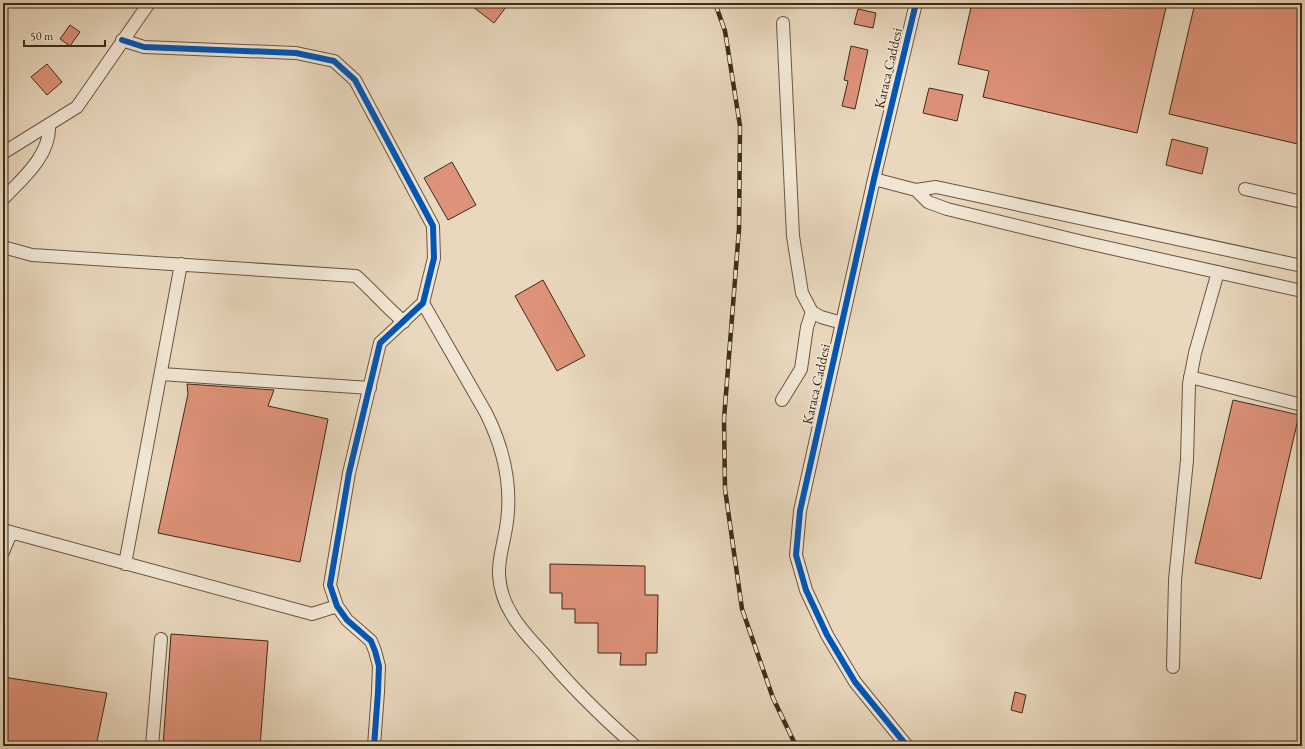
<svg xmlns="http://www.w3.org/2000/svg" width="1305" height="749" font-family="'EB Garamond',serif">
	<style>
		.building { fill: #de9279; stroke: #3e2b16 }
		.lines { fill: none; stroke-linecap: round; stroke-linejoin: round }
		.minor-casing { stroke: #695640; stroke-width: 14 }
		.minor { stroke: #f1e6d5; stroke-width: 12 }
		.rail-casing { stroke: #3e2b16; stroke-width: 4.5 }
		.rail { stroke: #f1e6d5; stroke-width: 3; stroke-dasharray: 9; stroke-linecap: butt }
		.cycleway-casing { stroke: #f1e6d5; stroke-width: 8 }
		.cycleway { stroke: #0057b8; stroke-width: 6 }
		.labels { text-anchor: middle; stroke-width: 3; stroke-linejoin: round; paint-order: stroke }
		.street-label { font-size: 14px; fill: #3e2b16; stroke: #f1e6d5 }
	</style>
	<rect width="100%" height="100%" fill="#e9d8be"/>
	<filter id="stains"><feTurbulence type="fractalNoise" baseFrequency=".005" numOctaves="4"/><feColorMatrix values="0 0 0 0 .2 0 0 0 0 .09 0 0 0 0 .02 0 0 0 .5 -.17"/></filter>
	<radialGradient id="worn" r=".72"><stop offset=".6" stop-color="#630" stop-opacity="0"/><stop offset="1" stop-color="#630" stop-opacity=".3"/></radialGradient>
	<path class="building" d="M468,3H509L494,23Z
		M972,3H1167L1137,133L983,97L989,71L958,64Z
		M1195,3H1302V145L1169,114Z
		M858,9L876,13L873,28L854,24Z
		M70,25L80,32L70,46L60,39Z
		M851,46L868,50L855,109L842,106L848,81L844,80Z
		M47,64L62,82L47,95L31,77Z
		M929,88L963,95L957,121L923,113Z
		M1172,139L1208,148L1202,174L1166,165Z
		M452,162L476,205L448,220L424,178Z
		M543,280L585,356L557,371L515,296Z
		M187,384L274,390L268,406L328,419L300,562L158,533L188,394Z
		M1233,400L1299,415L1261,579L1195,563Z
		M550,564L645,566V595H658L657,653H646V665H620L621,653H598V623H575V609H562V593H550Z
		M171,634L268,641L260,746H163Z
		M3,677L107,693L96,746H3Z
		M1015,692L1026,695L1022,713L1011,710Z"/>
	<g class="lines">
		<g class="minor-casing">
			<path id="minor" d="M783,23L793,236L802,293L812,312L821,317L842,323
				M122,40L144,47L296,53L334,61L355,80L433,226L434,258L423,303L380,343L349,473L330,585L337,606L347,620L371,641L375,651L379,666L378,692L374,746
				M3,153L77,107L149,3
				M874,179L916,190L936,187L1302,266
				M1245,189L1302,202
				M916,190L928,202L947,209L1083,242L1302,291
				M3,199C22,179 51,155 49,125
				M3,247L32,255L356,276C373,291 387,308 404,322
				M423,303L486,413C503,447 512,483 507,521C505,540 498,557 499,575C500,588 504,602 511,613C519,628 532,641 543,653C571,687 602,717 635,746
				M161,374L370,388
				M1190,377L1302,405
				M782,400L801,369L807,327L812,312
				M3,530L312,614L337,606
				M3,552L11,533
				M125,564L181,264
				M1173,667L1175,580L1187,460L1189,384L1195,353L1218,272
				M152,746L161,639
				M907,746L855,682L827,635L806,590L796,555L800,511L874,179L916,3"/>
		</g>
		<use href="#minor" class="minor"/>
		<g class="rail-casing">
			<path id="rail" d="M715,3L725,31L740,126L739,229L724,419L725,489L742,609L773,698L796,746"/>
		</g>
		<use href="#rail" class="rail"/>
		<g class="cycleway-casing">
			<path id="cycleway" d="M122,40L144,47L296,53L334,61L355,80L433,226L434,258L423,303L380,343L349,473L330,585L337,606L347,620L371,641L375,651L379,666L378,692L374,746
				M907,746L855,682L827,635L806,590L796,555L800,511L874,179L916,3"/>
		</g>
		<use href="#cycleway" class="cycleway"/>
	</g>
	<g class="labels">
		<g class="street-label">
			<text transform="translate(888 68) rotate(-77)" y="5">Karaca Caddesi</text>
			<text transform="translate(816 384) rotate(-77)" y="5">Karaca Caddesi</text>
		</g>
	</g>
	<rect width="1305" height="749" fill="none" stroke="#e9d8be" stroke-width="16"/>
	<rect x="4" y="4" width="1297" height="741" fill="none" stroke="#3e2b16" stroke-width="2"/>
	<rect x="8" y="8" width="1289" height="733" fill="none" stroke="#3e2b16"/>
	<path d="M24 40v6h81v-6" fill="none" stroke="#3e2b16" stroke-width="2"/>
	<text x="30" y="40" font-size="12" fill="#3e2b16" stroke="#f1e6d5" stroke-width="3" paint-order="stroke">50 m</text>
	<rect width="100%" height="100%" filter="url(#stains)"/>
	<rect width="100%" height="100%" fill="url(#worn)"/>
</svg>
